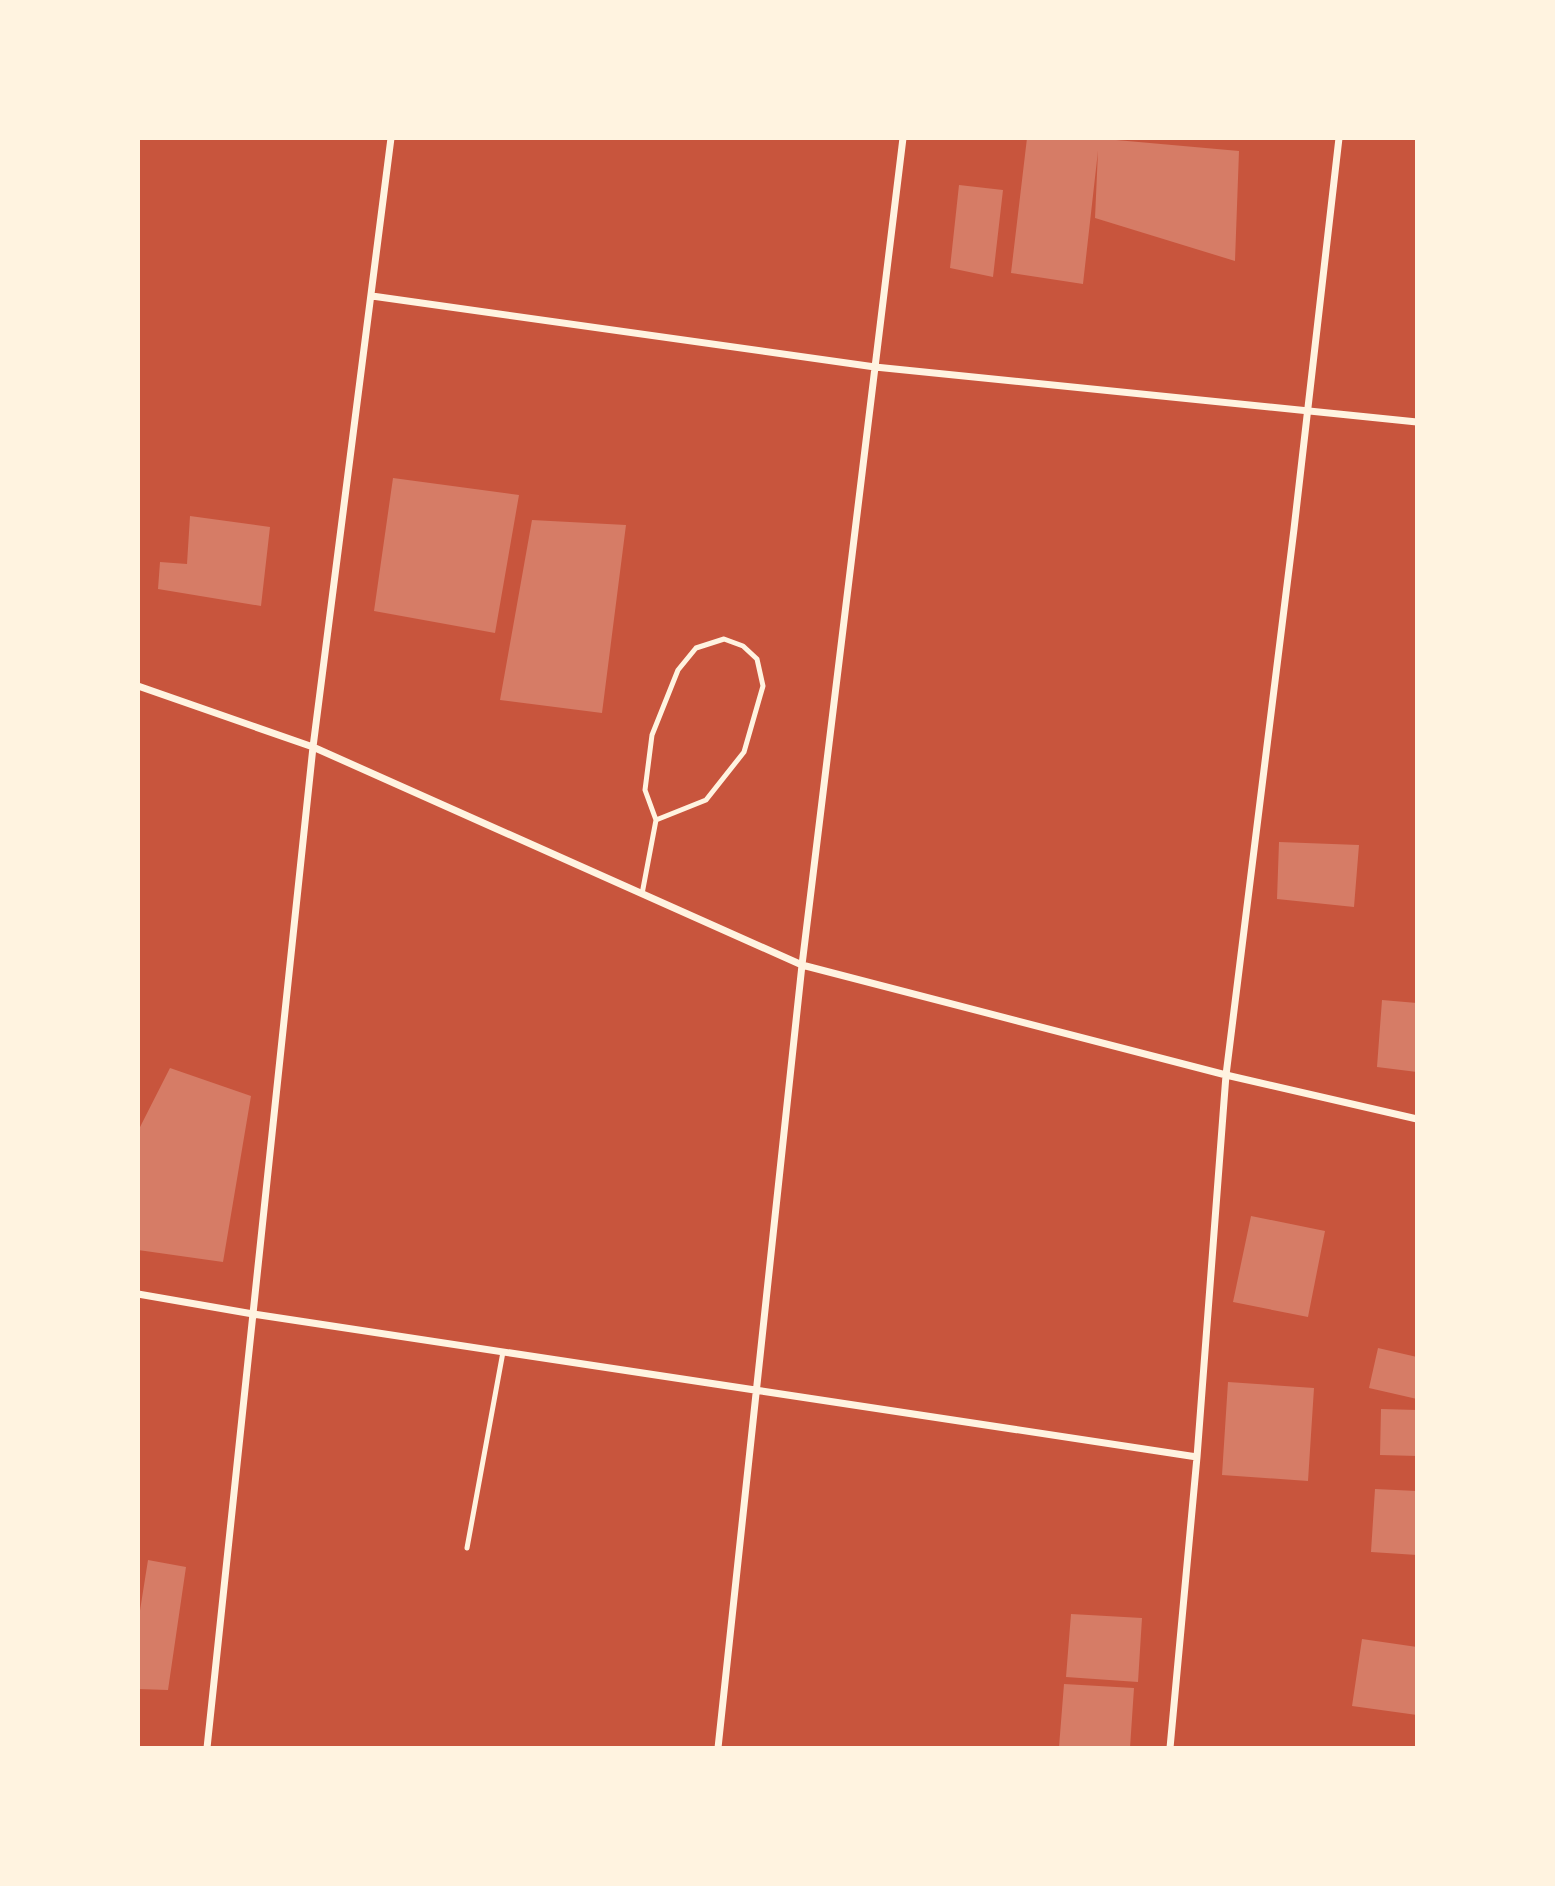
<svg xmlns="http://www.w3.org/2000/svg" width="1555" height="1886" font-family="Merriweather,serif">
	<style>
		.building { fill: #d67c66 }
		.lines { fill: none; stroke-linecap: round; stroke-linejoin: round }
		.service { stroke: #fff3e0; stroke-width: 5 }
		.minor { stroke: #fff3e0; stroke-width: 7 }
	</style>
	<rect width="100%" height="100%" fill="#c8553d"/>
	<path class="building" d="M1027,138H1094L1239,151L1235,261L1095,218L1098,151L1083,284L1011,273Z
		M959,185L1003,190L993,277L950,268Z
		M393,478L519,495L495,633L374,611Z
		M190,516L270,527L261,606L158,589L160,562L187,564Z
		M532,520L626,525L602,713L500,700Z
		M1279,842L1359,845L1354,907L1277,899Z
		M1382,1000L1417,1003V1072L1377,1067Z
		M170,1068L251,1096L223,1262L138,1250V1131Z
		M1251,1216L1325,1231L1308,1317L1233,1302Z
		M1378,1348L1417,1357V1399L1369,1388Z
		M1228,1382L1314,1388L1308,1481L1222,1475Z
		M1381,1409L1417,1410V1456L1380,1455Z
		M1375,1489L1417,1491V1555L1371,1552Z
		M148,1560L186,1567L168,1690L138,1689V1623Z
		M1071,1614L1142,1618L1138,1682L1066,1677Z
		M1362,1639L1417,1647V1715L1352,1706Z
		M1064,1684L1134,1688L1130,1748L1059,1747Z"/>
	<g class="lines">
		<path class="service" d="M642,894L656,820L645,790L652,735L678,670L696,648L724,639L743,646L757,659L763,686L744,752L706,800L656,820
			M467,1548L503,1352"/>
		<path class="minor" d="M372,296L875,367L1417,422
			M138,686L313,747L802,965L1226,1075L1417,1119
			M138,1294L253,1314L1197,1457
			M207,1748L313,747L391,138
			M718,1748L802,965L903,138
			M1170,1748L1197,1457L1226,1075L1294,529L1339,138"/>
	</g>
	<rect width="1555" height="1886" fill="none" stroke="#fff3e0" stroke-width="280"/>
</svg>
